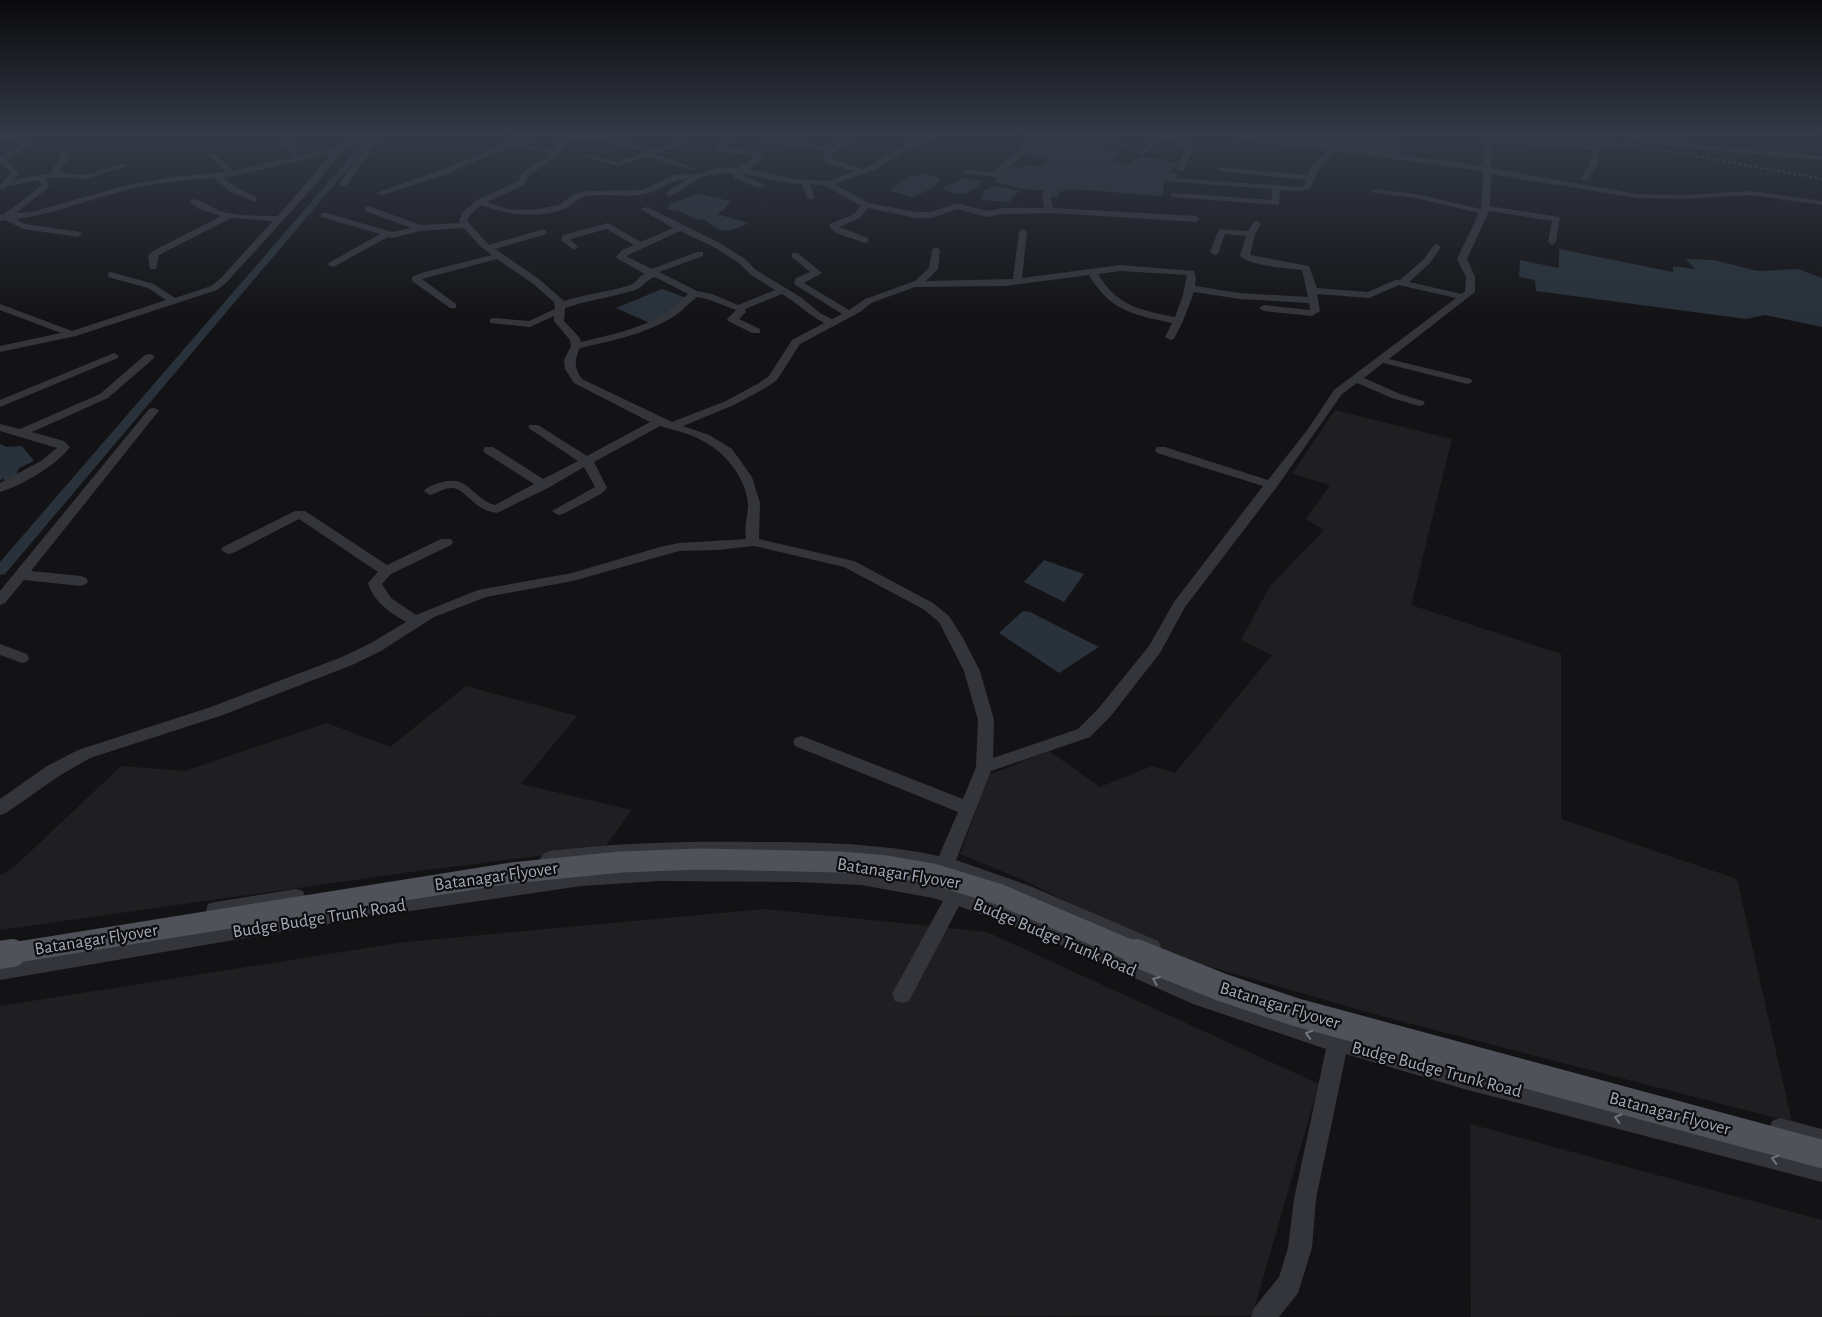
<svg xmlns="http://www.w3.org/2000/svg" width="1822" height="1317" font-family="'Alegreya Sans',sans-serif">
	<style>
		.built { fill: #1f1f22 }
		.water { fill: #29323a }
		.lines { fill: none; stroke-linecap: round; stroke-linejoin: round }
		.canal { fill: #29323a; fill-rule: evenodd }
		.minor { fill: #34353b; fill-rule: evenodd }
		.rail { stroke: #474950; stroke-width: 2; stroke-dasharray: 3 2.5; stroke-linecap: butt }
		.major-bridge-far1 { stroke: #50525a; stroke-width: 21 }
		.major-bridge { stroke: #50525a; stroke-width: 28 }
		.oneway { stroke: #72757f }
		.labels { text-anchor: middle; stroke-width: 4.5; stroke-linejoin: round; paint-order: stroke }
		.near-street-label { font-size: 18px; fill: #a4a9b7; stroke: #0e0e10 }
	</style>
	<rect width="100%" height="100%" fill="#131315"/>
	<path class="built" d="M1335,410L1452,439L1411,605L1561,654V819L1737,879L1792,1122L1381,1016L1183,959L1021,879L960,854L989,775L1049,751L1100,787L1152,766L1175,773L1272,655L1241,640L1270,586L1324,530L1306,519L1330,485L1292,474Z
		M466,686L577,716L521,784L632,810L604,848L418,871L0,930V875L12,869L121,766L185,771L327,723L390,747Z
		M765,909L987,932L1319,1084L1252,1316L0,1317V1006L405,942Z
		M1470,1124L1822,1220V1317H1471Z"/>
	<path class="water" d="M1293,134H1333L1384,140L1391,141L1402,148L1398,159L1289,143Z
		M1056,140L1097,144L1122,150L1112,162L1129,165L1135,158L1149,157L1179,164L1168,172L1177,174L1176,182L1164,181L1163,196L1070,189L1059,192V197H1048L1045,191L1019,188L994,181L1010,166L1021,168L1023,165L1041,167L1049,158L1025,155V153L1040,142Z
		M923,174L941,178C936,189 923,192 913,197L891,191L892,188L910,177Z
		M963,178L984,181C967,195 962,197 941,189Z
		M992,187L1008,188L1019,191L1009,202L981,200L984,191Z
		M699,194L730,201L724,210L717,214L748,223C729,233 721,234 704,219L697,220L679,211L666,209L671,204Z
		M1559,249L1673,272V266L1695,269L1686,259L1714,260L1758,271L1798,269L1822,278V327L1765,315L1746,319L1536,291L1535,280L1519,277L1520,260L1559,268Z
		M662,289L687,298L652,324L616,308Z
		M0,444L7,447L22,446L34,461L19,468L16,476L4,481L3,478L0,481Z
		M1044,560L1084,574L1064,602L1024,582Z
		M1023,611L1030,612L1099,647L1059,673L999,633Z"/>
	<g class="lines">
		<path class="canal" d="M370,134H377L5,574L0,575V562Z"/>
		<path class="minor" d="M12,134H29L30,146L6,159L19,173L13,180L52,173L54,166L61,159L59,153L63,151L67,153L69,160L62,167L60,173L85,175L123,164L127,166L85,179L55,177L46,179L49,186L48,188L16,213L31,212L131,184L172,177L226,172L209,155L213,153L234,171L292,157L281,134H288L299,156L337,147L377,135L393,134L379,140L346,186H343L339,184L369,142L342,151L316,184L226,283L217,290L76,336L0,352V346L61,333L0,310V304L72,331L166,300L148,288L108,277V273L111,272L154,284L175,298L211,286L220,279L273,221L231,218L159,255L156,269H150L148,256L153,251L221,216L200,209L191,203V199C201,198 213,209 223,212C240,216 260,216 278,216L332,153L233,176L223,177L237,188L256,197V201H253L231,192L214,178C186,180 158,182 131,189C92,198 55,214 16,219L25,224L81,232L82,234L78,237L23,229L5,220L0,221V215H3L41,186L39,180L8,186L3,189L0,188V185L11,173L0,161V156L22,145V137L0,141V137Z
			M529,134H539L520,143L554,150L563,137L550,134L604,136L654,150L681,140H684V144L655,154L695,168L691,170L647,156L618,166L582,156L586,154L618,162L645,152L604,140L570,138L559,155L528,176L524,185L487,202L507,209L532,210L560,205L573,194L588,191L643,190L674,175L697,174L718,168H737L756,156L718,151L717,145L729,139L723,134H732L738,139L725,147L764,153L765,155L758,164L748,169L795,179L828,181L855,171L827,163L822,157L827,151L769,142L765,140L770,134H777L774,139L831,147L852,134H861L835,151L830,157L833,159L862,169L871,165L894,150L933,134H943L900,154L877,169L834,184L869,203L916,212H931L957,203L987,211L1002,208H1044L1042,193L1046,191L1050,193L1053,208L1196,216L1200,219L1196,222L1054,213L1002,214L987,217L957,209L932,218H916L868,208L860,218L839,227L868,238V242L865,243L836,233L830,228V224L854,214L861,206L824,185L810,184L815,198L811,200L807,198L802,184C767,182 739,166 703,177C691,181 682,192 670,196L666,194L667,192L687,179C668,180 661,191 645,194C626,198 606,193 587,196C577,197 573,206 564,209C536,219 508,215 481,205L470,215L467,221L489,245L540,230H546V234L495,249L539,279L564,301C586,294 608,292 630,285C637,283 638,276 645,274L618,259L616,257L622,250L634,245L607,229L570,239L578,247L574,250L562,241L561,239L563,235L608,223L641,242L673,228L640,209L647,207L718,242L745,259L756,270L802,298L820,313L832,319L842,314L794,284L796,278L810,272L792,257V253H798L822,273L804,283L849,310L865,299L915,281L929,268L932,250L936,247L940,250L938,269L926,281L1013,279L1019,232L1023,229L1027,232L1022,278L1120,265L1194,271L1196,278L1195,286L1240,293L1308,297L1302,270C1286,268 1251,266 1240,256L1246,236L1225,234L1218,254L1215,255L1210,252L1219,229L1248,231L1254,222L1257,221L1261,224L1255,234L1250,255L1309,266L1317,288L1368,292L1395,280H1400L1424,259L1434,245L1437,244L1441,247L1430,263L1409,282L1462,294L1465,291L1466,277L1457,259L1479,213L1416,198L1375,193L1371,191L1375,189L1416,194L1481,209L1483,171L1335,151L1318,170L1310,189L1301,191L1280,190L1279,205L1171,197V193H1174L1272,200V189L1174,182L1170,180L1174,178L1300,187L1304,185L1306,180L1221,171L1217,169L1221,167L1308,175L1311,167L1327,151L1214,134H1237L1483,166L1484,146L1491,138L1504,137L1594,146L1597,141L1595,134H1603L1605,141L1600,149L1597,165L1587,181L1580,179L1589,165L1593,151L1592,150L1496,142L1492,146L1491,168L1637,194L1682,195L1751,191L1822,201V205L1751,195L1682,199L1637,198L1491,174L1490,206L1560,217L1556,242L1552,245L1548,242L1552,221L1489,211L1467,259L1475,277V292L1389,359L1471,379L1472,381L1471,383L1467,384L1383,363L1364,378L1400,394L1423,401L1425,403L1423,405L1419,406L1392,398L1357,383L1342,394L1276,488L1185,607L1160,653L1110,717L1090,737L991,771L956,860L1030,886L1158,941L1161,947L1158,953L1151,956C1092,934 1037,900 977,882C905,860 829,857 753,856C685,856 617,858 549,867L543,864L540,859L543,854L549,851C617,843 685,841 754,842C816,842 878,843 939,856L958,812L795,746L793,742L795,738L801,736L807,738L963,799L976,767L978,720L964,671L939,622L923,609L844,567L754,546L718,550L679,551L573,581L486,597L434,617L381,651L352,665L223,715L90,758L59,776L6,813L0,815V799L47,766L78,750L211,707L342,657L371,643L406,622C389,612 374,602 368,583L378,572L299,519L233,553L228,554L221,550L223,547L295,511H305L387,565L441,539H451L453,542L451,545L391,574L382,584L391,598L416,615L478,590L572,573L660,547L679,543L746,539C744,527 748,515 748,504C746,477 724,451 701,440C689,433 673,430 660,426L594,462L607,488L601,494L563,514L558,515L552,511L595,487L584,467L548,488L497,513C473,510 467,490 453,488C446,487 437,493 430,495L424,491C428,486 435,484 442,482C469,475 473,499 495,505L534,484L485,453L483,450L485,447H493L543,479L578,461L530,429L528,427L530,425H538L587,456L650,422L574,383L565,369L564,360L571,346L570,340L554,321V316L530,327L490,323V319L494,318L529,321L555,309L554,302L532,283L497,259L422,279L456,304V308H450L412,281V277L421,273L492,255L480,246L464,228L420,231L392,238L388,237L335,266L332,267L327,264L380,234L321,217V213H327L392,232L411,228L365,211V207H371L421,225L460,223L459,221L463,212L477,200L518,181L522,173L550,154L512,146L444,175L383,195L376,193L438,171ZM680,231L712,246L739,263L750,274L775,290L738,305L712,294L697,291L659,272L703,256V252H697L652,269L626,256ZM1120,271L1187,275L1183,295L1175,317C1140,310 1117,306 1098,274ZM1089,275C1110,311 1134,315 1172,323L1165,337L1170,340L1174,339L1183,321L1194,292L1240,299L1309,303L1310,310L1264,305L1259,308L1264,311L1312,316L1320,311L1317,294L1369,298L1399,285L1456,298L1334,390L1308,429L1268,480L1165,447H1157L1155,450L1157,453L1263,486L1174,602L1149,646L1098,709L1078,729L993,758L994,720L980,671L963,638L949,616L933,603L854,561L759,539L760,503L752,477L732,449L709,435L683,426L734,405L767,387L777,380L800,344L860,312L871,303L915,287L1005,286ZM655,277L688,294C681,300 675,307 667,312C642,329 609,335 581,342L579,337L564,321L565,308C588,300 612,297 635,290C644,287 645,280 655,277ZM782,294C797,303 809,315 824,323L792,340L769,376L759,383L726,401L672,422L582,379C574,367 574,361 580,348C611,341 646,334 673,317C682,312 688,303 697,297L707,299L736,310L727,319L728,321L752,333H760V329L739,319L746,312L745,309Z
			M1040,134H1048L998,177L967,174L963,172L967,170L993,172L1021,147Z
			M1053,134H1071L1130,146L1126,148Z
			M1139,134L1183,137L1186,134H1193L1188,142H1184L1193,150L1183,171L1176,169L1185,151L1177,146V141L1160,139L1143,156L1139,154L1153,138Z
			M1607,134H1626L1678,143L1822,156V160L1678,147Z
			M734,174H740L766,186L759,188L734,178Z
			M114,353L119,356L118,358L0,407V400Z
			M149,354L153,355L154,357L153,359L108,398L32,432L64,441L70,447C57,465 21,486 0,492V483L41,461L57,448L0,431V424L20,429L100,394L145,355Z
			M153,408L157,409L159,411L157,413L31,571L81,576L86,578L88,581L86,584L81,586L24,580L5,603L0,605V591L149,409Z
			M0,644L27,654L29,658L27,662L22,663L0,655Z
			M658,865C750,866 842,862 932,882C959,888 985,898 1011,908C1073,932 1133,960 1195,986C1238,1004 1286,1017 1331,1030L1333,1026L1340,1023L1347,1026L1350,1035L1464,1067L1822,1160V1182L1464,1089L1346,1054L1316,1199L1312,1248L1298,1293L1279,1317H1251L1254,1308L1279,1277L1288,1248L1294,1199L1326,1049L1193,1004L1047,939L959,906L909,1001L902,1003L895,1001L892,994L943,901L933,898L861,885L797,882L658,881L581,886L369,917L0,980V962L369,901L581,870Z
			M296,889L303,891L305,897L303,903L296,905L215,918L208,916L206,910L208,904L215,902Z
			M1780,1118L1822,1129V1151L1772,1137L1769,1129L1772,1121Z"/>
		<path class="rail" d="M1521,134L1669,151L1822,179"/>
		<path class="major-bridge-far1" d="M5,954L511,873L621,862L700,859L841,862L887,866L933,874L998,894L1139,954"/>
		<path class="major-bridge" d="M1136,953L1221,987L1295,1012L1822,1154
			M0,955L12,953"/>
	</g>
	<defs><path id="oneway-chevron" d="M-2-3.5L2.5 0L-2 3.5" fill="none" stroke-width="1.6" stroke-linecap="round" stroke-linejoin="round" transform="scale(1.25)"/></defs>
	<g class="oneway">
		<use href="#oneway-chevron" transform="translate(1156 980) rotate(-157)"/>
		<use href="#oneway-chevron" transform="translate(1309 1034) rotate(-164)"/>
		<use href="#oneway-chevron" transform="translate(1618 1118) rotate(-165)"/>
		<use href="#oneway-chevron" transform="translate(1775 1159) rotate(-165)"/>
	</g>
	<linearGradient id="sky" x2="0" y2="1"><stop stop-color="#0a0a0c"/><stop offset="0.42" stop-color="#333946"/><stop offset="1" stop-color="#333946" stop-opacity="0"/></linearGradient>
	<rect width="1822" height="319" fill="url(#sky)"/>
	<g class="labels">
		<g class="near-street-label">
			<text transform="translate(899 873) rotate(9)" y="6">Batanagar Flyover</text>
			<text transform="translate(496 876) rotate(-8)" y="6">Batanagar Flyover</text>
			<text transform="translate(319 918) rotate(-9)" y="6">Budge Budge Trunk Road</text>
			<text transform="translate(1055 937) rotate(23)" y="6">Budge Budge Trunk Road</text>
			<text transform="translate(96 939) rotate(-9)" y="6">Batanagar Flyover</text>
			<text transform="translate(1280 1005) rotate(17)" y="6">Batanagar Flyover</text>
			<text transform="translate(1437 1069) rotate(15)" y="6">Budge Budge Trunk Road</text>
			<text transform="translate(1670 1113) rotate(15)" y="6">Batanagar Flyover</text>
		</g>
	</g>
</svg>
